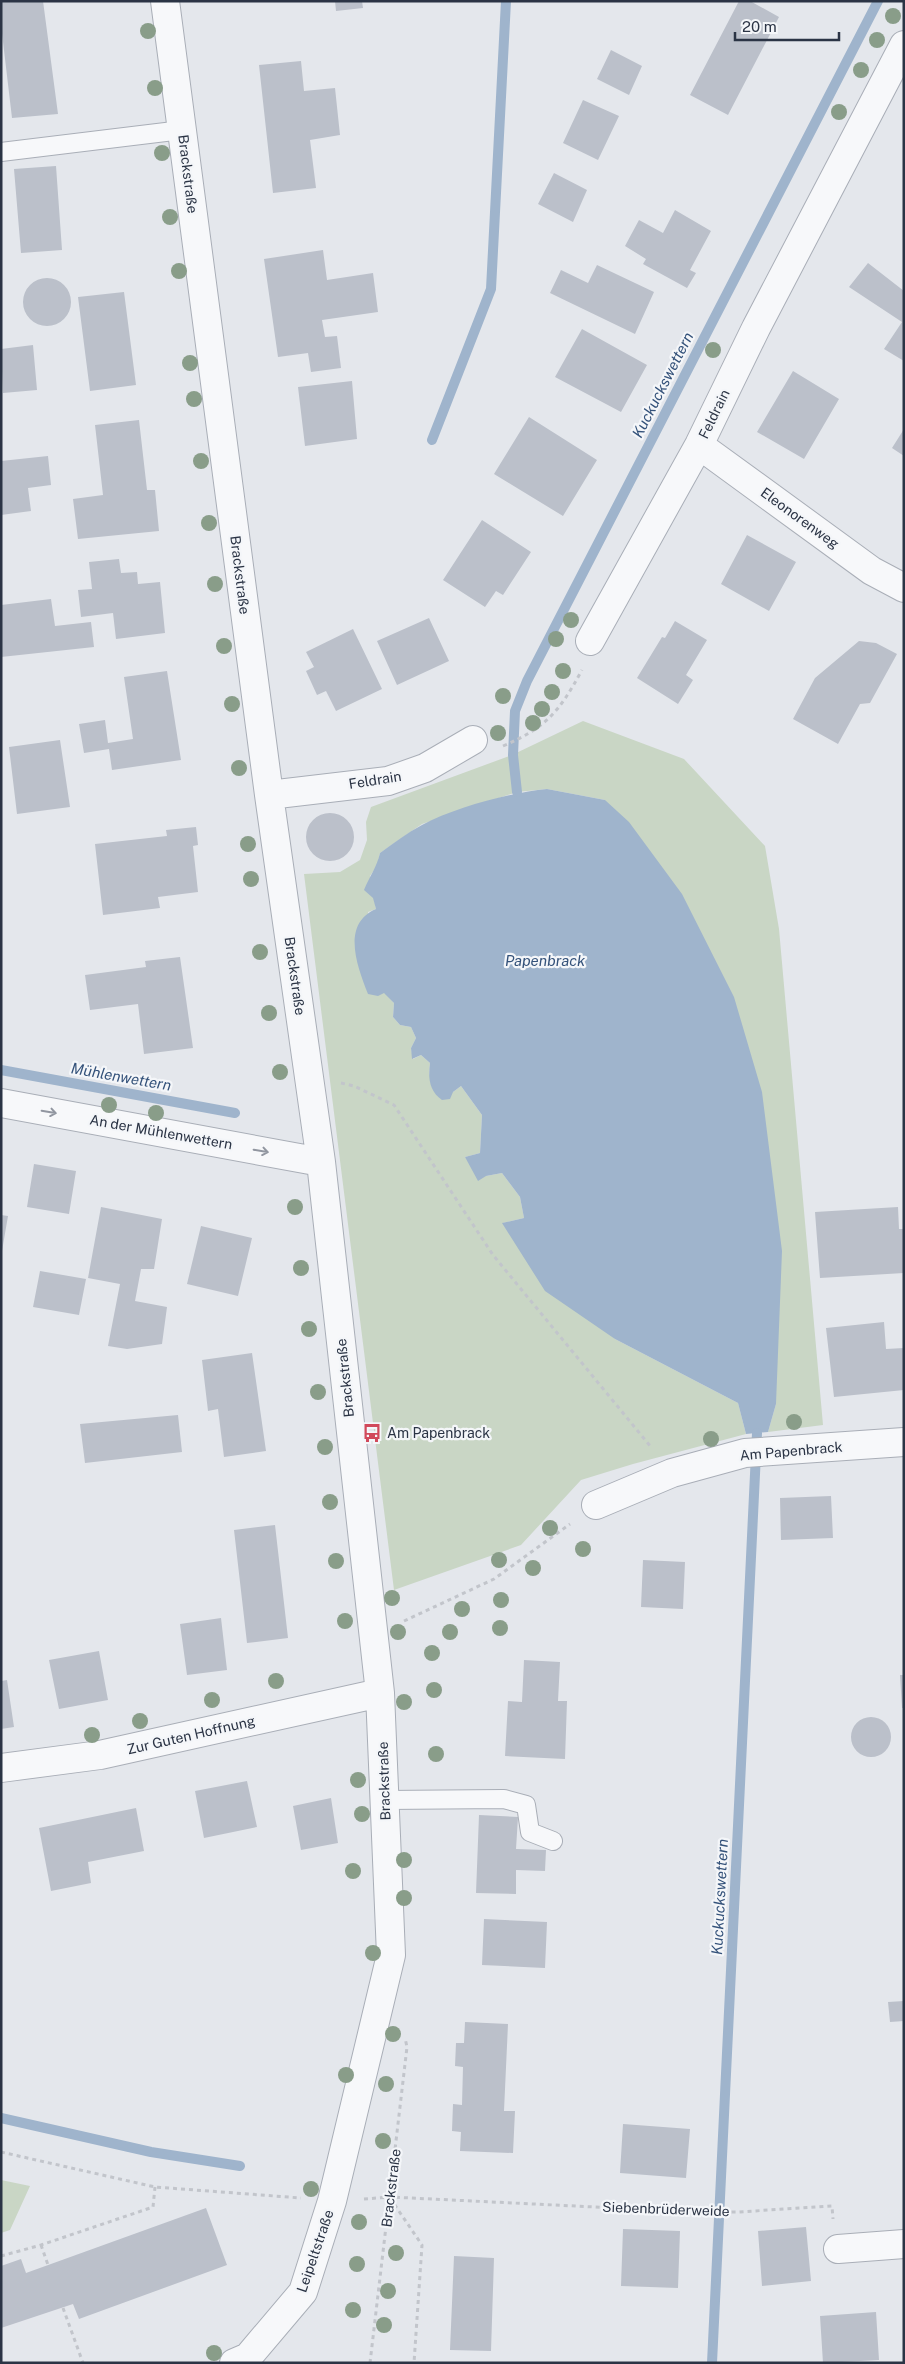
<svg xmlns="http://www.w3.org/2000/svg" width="905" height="2364" font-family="'Public Sans',sans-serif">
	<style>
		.green { fill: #c9d6c5 }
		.water { fill: #9fb4cc }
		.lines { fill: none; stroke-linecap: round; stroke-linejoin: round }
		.stream { stroke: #9fb4cc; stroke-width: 10 }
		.building { fill: #bbc0ca }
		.lane-casing { stroke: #a9aeb7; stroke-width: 20 }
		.street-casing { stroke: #a9aeb7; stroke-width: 30 }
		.path { stroke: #c2c5cb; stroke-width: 3; stroke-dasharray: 4 4; stroke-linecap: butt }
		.lane { stroke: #f7f8fa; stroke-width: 18 }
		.street { stroke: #f7f8fa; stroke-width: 28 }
		.tree { fill: #899d89 }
		.oneway { stroke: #9196a0 }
		.labels { text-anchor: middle; stroke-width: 4.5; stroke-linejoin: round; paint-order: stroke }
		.street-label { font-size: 14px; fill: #2b3445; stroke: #f4f6f9 }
		.poi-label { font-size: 14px; fill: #2b3445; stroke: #f4f6f9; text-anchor: start }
		.water-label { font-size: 15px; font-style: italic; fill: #34527a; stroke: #f4f6f9 }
	</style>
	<rect width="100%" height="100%" fill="#e4e7ec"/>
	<path class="green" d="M583,721L684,759L765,846L779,929L823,1425L768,1432L776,1404L605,800L547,789L517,792L422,824L380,853L377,866L370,876L376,909L368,912L384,992L394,1003L393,1017L400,1025L411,1027L416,1038L411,1048L413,1059L421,1055L430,1063L429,1074L453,1092L461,1086L482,1115L480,1153L465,1157L486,1176L502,1173L520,1197L524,1218L503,1223L615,1339L738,1403L746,1434L633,1464L581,1480L521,1545L394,1590L304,874L340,872L360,860L367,840L366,822L371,807L512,755Z
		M1,2180L30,2186L10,2230L1,2233Z"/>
	<path class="water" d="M547,789L605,800L629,822L682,894L734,997L762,1092L782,1251L776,1404L768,1432L746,1434L738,1403L615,1339L545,1291L502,1223L524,1218L520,1197L502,1173L486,1176L478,1181L465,1157L480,1153L482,1115L461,1086L453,1092L450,1099L442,1100C429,1091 428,1078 430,1063L421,1055L412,1059L411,1048L416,1038L411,1027L400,1025L393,1017L394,1003L384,993L378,996L368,994C357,966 341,924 376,909L373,898L364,890C369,877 377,867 380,853C394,843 407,833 422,825C456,807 509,793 547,789Z"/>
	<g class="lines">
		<path class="stream" d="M432,440L491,289L506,1
			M517,792L513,755L515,711L527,681L878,1
			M1,1070L235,1113
			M1,2118L151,2152L240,2166
			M712,2363L757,1433"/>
	</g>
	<path class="building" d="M1,1H43L58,114L12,118L1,25Z
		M335,1H362L363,8L336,11Z
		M739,1H750L779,17L728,115L690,95Z
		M611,50L642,66L629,95L597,79Z
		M301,61L304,91L335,88L340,135L310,140L316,188L273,193L259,65Z
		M583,100L619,116L598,160L563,143Z
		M56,166L62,250L21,253L14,169Z
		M554,173L587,190L573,222L538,204Z
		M675,210L711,231L690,270L696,273L687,288L643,264L646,259L625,246L639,220L663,233Z
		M323,250L327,280L373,273L378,312L322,320L325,337L337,336L341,368L311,372L308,353L278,357L264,259Z
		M868,263L904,291V361L884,349L902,322L849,287Z
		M597,265L654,292L635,334L550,293L561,270L588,283Z
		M23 302a24 24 0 1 1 48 0a24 24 0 1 1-48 0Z
		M124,292L136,385L90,391L78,297Z
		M582,329L647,365L621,412L555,377Z
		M33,345L37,390L3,393L1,349Z
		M793,371L839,399L804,459L757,432Z
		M352,381L357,439L305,446L298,387Z
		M529,417L597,460L563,516L494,474Z
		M139,420L147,490H155L159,531L78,539L73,499L103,495L95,425Z
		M904,429V456L892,448Z
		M48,456L51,485L28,488L31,511L1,515V461Z
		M482,520L531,552L503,595L496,591L485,607L443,580Z
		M747,535L796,562L769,611L721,584Z
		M119,559L121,573L137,572L138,584L160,582L165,633L116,639L113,613L81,617L78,590L92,589L89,562Z
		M51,599L55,626L91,622L94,647L1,657V605Z
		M429,618L449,661L397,685L377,641Z
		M675,621L707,640L686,675L693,680L678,704L637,678L662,637L665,638Z
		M353,629L382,689L336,711L326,691L317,695L306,671L314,667L306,652Z
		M859,641L876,643L897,654L870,703L860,704L838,744L793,719L815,678Z
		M167,671L181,760L112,770L109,749L84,753L79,724L105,720L108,743L133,739L124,677Z
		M60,740L70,807L17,814L9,747Z
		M306 837a24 24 0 1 1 48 0a24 24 0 1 1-48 0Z
		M196,827L198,845L193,846L198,892L158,897L160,908L103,915L95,844L167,836L166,830Z
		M180,957L193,1048L144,1054L138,1004L90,1010L85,975L146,967L145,961Z
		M34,1164L76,1171L69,1214L27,1207Z
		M101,1207L162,1219L154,1269H141L135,1301L167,1307L162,1344L127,1349L108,1346L120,1284L88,1278Z
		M898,1207L899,1229H904V1273L820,1278L815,1212Z
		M1,1215L8,1216L2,1251H1Z
		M201,1226L252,1238L238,1296L187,1284Z
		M40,1271L86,1279L79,1315L33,1307Z
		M884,1322L886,1349L904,1348V1390L834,1397L826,1328Z
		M252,1353L266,1451L224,1457L218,1409L208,1411L202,1360Z
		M178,1415L182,1452L85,1463L80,1424Z
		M831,1496L833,1538L781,1540L780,1498Z
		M275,1525L288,1638L247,1643L234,1530Z
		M643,1560L685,1562L683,1609L641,1607Z
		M221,1618L227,1670L187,1675L180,1624Z
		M99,1651L108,1700L59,1709L49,1660Z
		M524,1660L560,1662L558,1701H567L565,1759L505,1756L508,1701L522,1702Z
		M900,1675H904V1708H902Z
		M7,1680L14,1727L1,1729V1681Z
		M851 1737a20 20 0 1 1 40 0a20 20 0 1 1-40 0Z
		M247,1781L257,1827L204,1838L195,1791Z
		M331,1798L338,1843L301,1850L293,1806Z
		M136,1808L144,1851L88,1862L91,1883L51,1891L39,1828Z
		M479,1815L518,1817L516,1849L546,1850L545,1871L516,1870V1894L476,1893Z
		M484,1919L547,1922L545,1968L482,1965Z
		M904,2001V2021L890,2022L888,2002Z
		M465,2022L508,2024L504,2111H515L513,2153L460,2151L461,2132L452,2131L453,2104L462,2105L463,2067L455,2066L456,2043H464Z
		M623,2124L690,2129L686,2178L620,2173Z
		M206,2208L227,2265L79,2319L73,2304L1,2328V2266L21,2259L26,2273Z
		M806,2227L811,2281L762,2286L758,2231Z
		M623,2229L680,2231L678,2288L621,2286Z
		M454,2256L494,2258L491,2351L450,2350Z
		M876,2312L879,2360L823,2363L820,2316Z"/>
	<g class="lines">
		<g class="lane-casing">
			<path id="lane" d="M1,152L182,130
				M385,1800L504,1799L526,1805L530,1832L553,1841"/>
		</g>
		<g class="street-casing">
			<path id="street" d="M165,1L269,795L321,1162L380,1693L391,1955L332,2201L303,2292L248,2357L234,2363
				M699,445L872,571L904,588
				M590,641L699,445L756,328L904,45
				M269,795L388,781L425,768L473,740
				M1,1103L321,1162
				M596,1505L672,1473L745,1453L904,1442
				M1,1768L100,1755L380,1693
				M838,2249L904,2244"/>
		</g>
		<path class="path" d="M503,746C547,727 559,712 582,670
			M341,1083L354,1086L394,1105L493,1255L651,1447
			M404,1621L494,1579L570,1524
			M1,2152L155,2187L301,2198
			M390,2198L422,2245L414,2363
			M364,2199L390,2197L698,2212H738L832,2206L833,2219
			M41,2245L48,2265
			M1,2256L41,2245L153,2207L155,2187
			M63,2308L83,2363
			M370,2363L407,2047L405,2038"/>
		<use href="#lane" class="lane"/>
		<use href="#street" class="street"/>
	</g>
	<g class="tree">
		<circle cx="893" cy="16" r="8"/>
		<circle cx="148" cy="31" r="8"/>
		<circle cx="877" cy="40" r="8"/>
		<circle cx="861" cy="70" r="8"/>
		<circle cx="155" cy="88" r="8"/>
		<circle cx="839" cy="112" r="8"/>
		<circle cx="162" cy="153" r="8"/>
		<circle cx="170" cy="217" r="8"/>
		<circle cx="179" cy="271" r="8"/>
		<circle cx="713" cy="350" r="8"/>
		<circle cx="190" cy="363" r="8"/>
		<circle cx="194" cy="399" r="8"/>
		<circle cx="201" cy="461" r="8"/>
		<circle cx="209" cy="523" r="8"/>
		<circle cx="215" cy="584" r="8"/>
		<circle cx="571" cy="620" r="8"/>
		<circle cx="556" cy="639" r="8"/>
		<circle cx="224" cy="646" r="8"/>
		<circle cx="563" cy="671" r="8"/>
		<circle cx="552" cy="692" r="8"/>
		<circle cx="503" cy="696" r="8"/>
		<circle cx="232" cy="704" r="8"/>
		<circle cx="542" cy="709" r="8"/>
		<circle cx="533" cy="723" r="8"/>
		<circle cx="498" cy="733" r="8"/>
		<circle cx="239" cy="768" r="8"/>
		<circle cx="248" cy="844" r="8"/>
		<circle cx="251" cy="879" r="8"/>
		<circle cx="260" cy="952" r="8"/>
		<circle cx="269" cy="1013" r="8"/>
		<circle cx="280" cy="1072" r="8"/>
		<circle cx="109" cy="1105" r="8"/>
		<circle cx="156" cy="1113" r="8"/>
		<circle cx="295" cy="1207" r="8"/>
		<circle cx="301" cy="1268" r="8"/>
		<circle cx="309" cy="1329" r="8"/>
		<circle cx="318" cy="1392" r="8"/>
		<circle cx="794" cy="1422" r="8"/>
		<circle cx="711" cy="1439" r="8"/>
		<circle cx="325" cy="1447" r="8"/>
		<circle cx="330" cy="1502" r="8"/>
		<circle cx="550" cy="1528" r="8"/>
		<circle cx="583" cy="1549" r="8"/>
		<circle cx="499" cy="1560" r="8"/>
		<circle cx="336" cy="1561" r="8"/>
		<circle cx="533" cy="1568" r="8"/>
		<circle cx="392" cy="1598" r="8"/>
		<circle cx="501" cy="1600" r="8"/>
		<circle cx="462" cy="1609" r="8"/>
		<circle cx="345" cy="1621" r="8"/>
		<circle cx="500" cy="1628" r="8"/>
		<circle cx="398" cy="1632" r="8"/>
		<circle cx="450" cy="1632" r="8"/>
		<circle cx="432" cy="1653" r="8"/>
		<circle cx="276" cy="1681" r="8"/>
		<circle cx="434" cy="1690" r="8"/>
		<circle cx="212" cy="1700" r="8"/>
		<circle cx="404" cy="1702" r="8"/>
		<circle cx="140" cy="1721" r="8"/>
		<circle cx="92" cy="1735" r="8"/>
		<circle cx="436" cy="1754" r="8"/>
		<circle cx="358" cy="1780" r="8"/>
		<circle cx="362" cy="1814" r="8"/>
		<circle cx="404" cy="1860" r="8"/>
		<circle cx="353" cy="1871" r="8"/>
		<circle cx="404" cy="1898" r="8"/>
		<circle cx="373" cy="1953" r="8"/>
		<circle cx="393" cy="2034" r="8"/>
		<circle cx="346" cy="2075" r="8"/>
		<circle cx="386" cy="2084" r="8"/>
		<circle cx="383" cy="2141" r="8"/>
		<circle cx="311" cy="2189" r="8"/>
		<circle cx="359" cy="2222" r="8"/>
		<circle cx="396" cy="2253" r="8"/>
		<circle cx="357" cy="2264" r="8"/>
		<circle cx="388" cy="2291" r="8"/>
		<circle cx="353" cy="2310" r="8"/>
		<circle cx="384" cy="2325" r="8"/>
		<circle cx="214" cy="2353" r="8"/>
	</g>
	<defs><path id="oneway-shaft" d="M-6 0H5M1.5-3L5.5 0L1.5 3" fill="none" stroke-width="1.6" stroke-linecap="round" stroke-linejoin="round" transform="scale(1.25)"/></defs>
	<g class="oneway">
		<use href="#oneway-shaft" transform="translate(49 1112) rotate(10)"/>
		<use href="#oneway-shaft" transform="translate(261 1151) rotate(10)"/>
	</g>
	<defs>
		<g id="bus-bare" transform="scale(1.5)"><path d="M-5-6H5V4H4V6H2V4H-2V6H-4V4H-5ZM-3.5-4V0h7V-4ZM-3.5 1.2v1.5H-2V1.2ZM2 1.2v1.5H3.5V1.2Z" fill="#d1495b" stroke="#f4f6f9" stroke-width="2.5" paint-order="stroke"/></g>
	</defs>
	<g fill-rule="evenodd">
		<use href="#bus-bare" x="372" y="1433"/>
	</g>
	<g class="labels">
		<g class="street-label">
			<text transform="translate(188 174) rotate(83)" y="5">Brackstraße</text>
			<text transform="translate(714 414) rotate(-64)" y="5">Feldrain</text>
			<text transform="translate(800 518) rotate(36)" y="5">Eleonorenweg</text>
			<text transform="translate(240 575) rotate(83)" y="5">Brackstraße</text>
			<text transform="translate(375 780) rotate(-9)" y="5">Feldrain</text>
			<text transform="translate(295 976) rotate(82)" y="5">Brackstraße</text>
			<text transform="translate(161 1132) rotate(10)" y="5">An der Mühlenwettern</text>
			<text transform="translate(345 1378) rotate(-96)" y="5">Brackstraße</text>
			<text transform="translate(791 1451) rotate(-5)" y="5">Am Papenbrack</text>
			<text transform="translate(191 1735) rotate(-13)" y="5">Zur Guten Hoffnung</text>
			<text transform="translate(384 1781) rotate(-92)" y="5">Brackstraße</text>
			<text transform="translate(391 2188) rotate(-83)" y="5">Brackstraße</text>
			<text transform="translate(666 2209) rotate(2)" y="5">Siebenbrüderweide</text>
			<text transform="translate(315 2251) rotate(-71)" y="5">Leipeltstraße</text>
		</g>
		<g class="poi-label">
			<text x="387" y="1438">Am Papenbrack</text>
		</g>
		<g class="water-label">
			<text transform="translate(663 385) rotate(-63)" y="5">Kuckuckswettern</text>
			<text x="545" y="966">Papenbrack</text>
			<text transform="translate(121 1077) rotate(10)" y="5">Mühlenwettern</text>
			<text transform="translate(720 1897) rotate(-87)" y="5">Kuckuckswettern</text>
		</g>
	</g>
	<rect width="905" height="2364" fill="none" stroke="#2b3445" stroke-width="5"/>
	<path d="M735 32v8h104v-8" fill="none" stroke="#2b3445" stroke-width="2.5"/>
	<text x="742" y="32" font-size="15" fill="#2b3445" stroke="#f4f6f9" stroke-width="4" paint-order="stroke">20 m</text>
</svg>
